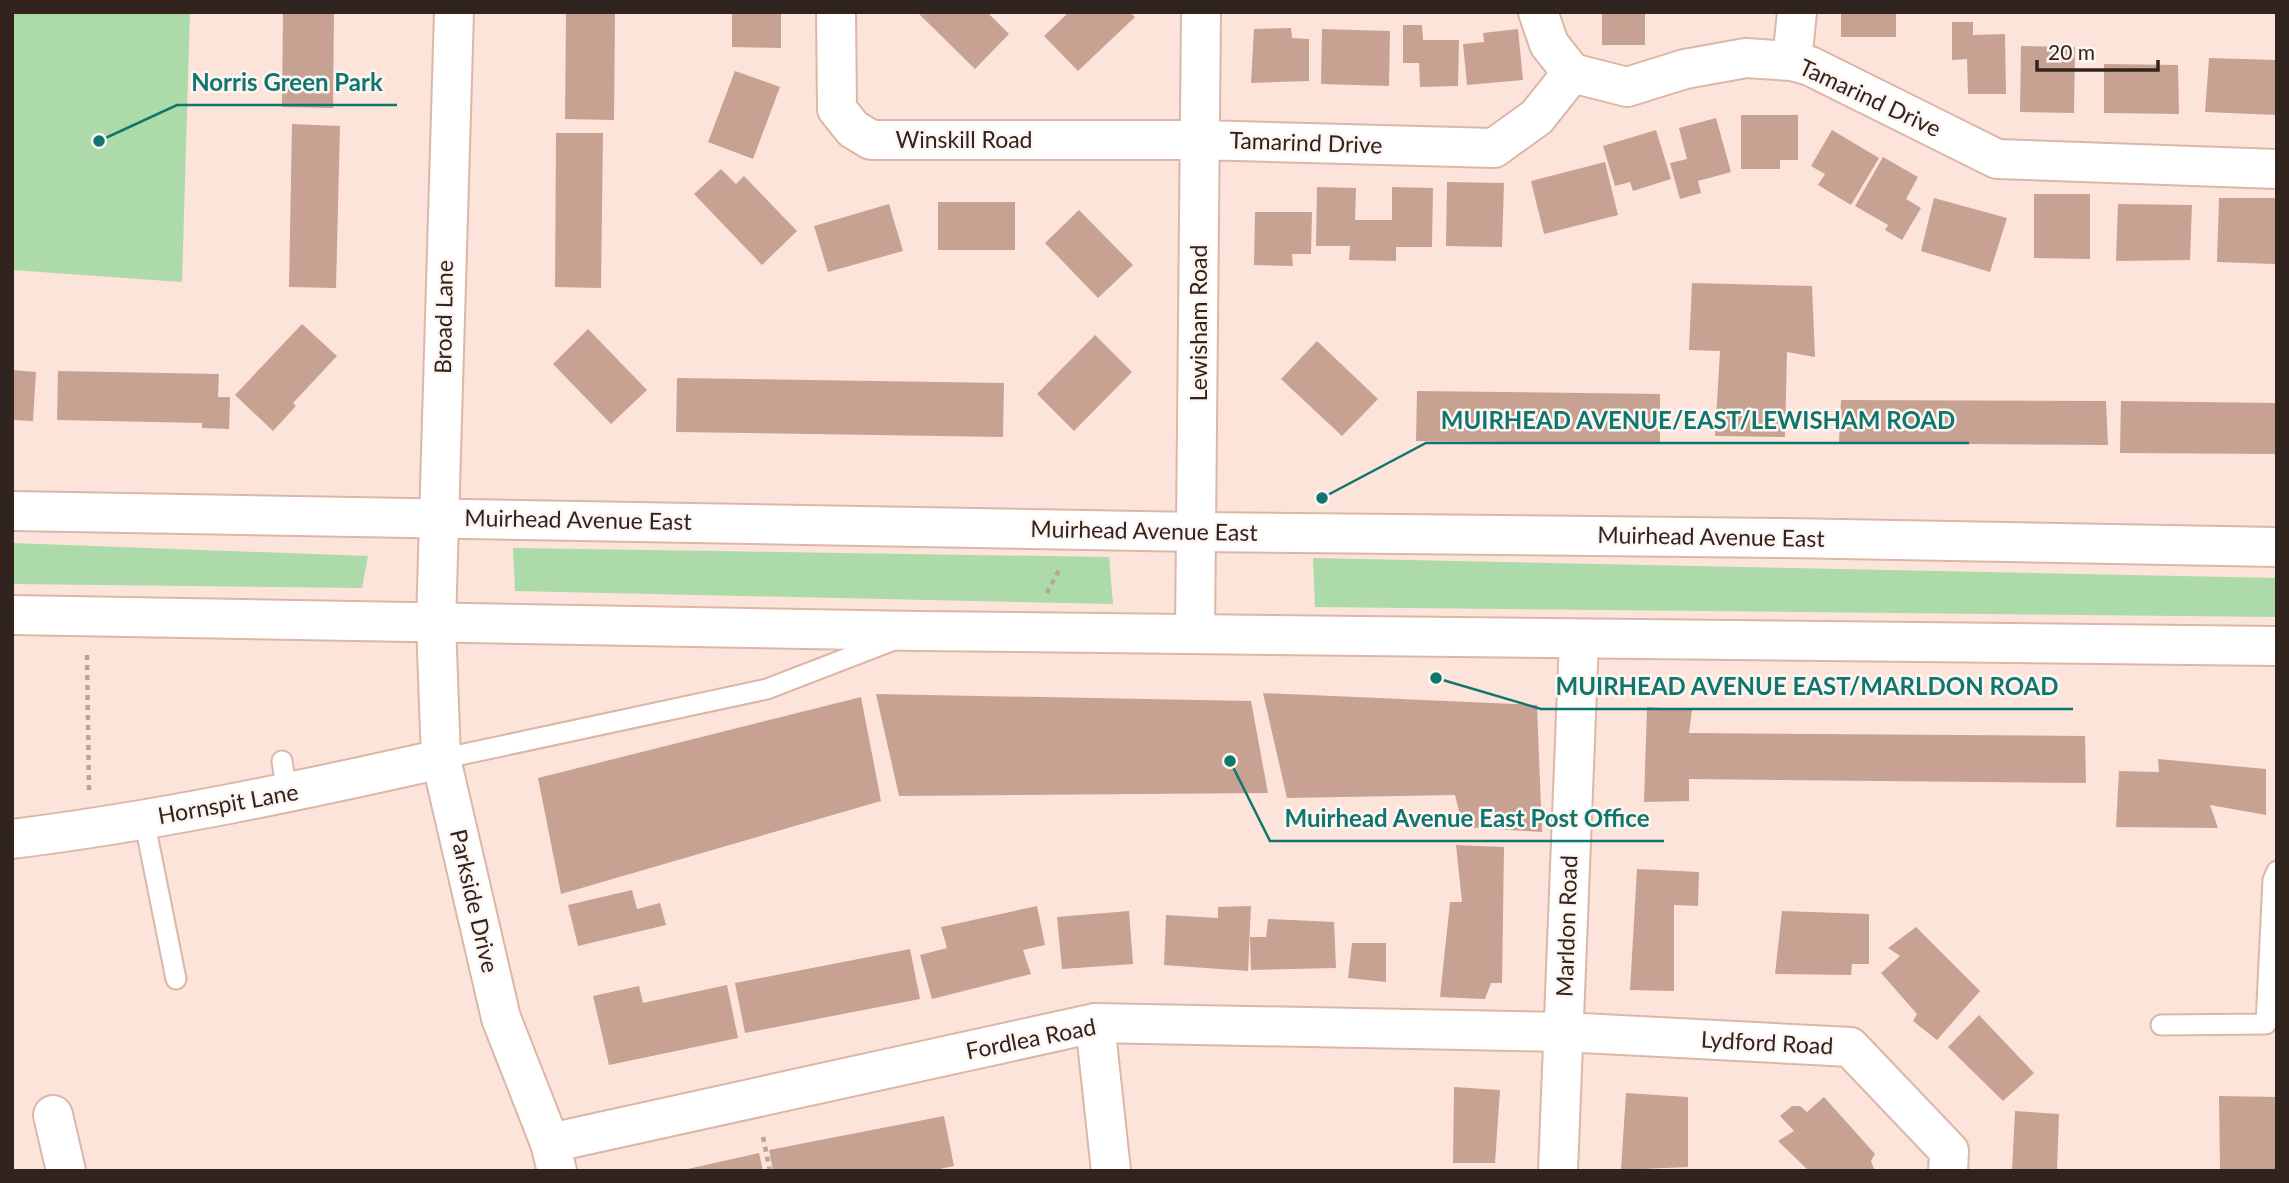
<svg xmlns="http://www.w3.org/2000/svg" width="2289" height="1183" font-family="Lato,sans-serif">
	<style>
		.green { fill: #addaa9 }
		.building { fill: #c7a293 }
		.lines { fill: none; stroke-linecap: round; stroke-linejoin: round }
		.service-casing { stroke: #dcb6a6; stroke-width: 23 }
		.minor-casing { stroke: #dcb6a6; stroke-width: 42 }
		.tertiary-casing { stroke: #dcb6a6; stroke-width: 42 }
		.path { stroke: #b9a49b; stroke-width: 4.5; stroke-dasharray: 5 5; stroke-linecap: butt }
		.service { stroke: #fff; stroke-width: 19 }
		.minor { stroke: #fff; stroke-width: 38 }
		.tertiary { stroke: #fff; stroke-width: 38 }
		.labels { text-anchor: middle; stroke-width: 5; stroke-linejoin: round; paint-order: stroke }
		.street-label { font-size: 23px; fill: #31231d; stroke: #fdf5f1 }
		.leader { fill: none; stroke: #0f766e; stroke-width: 2.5 }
		.callout-dot { fill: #0f766e; stroke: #fdf5f1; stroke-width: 2.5 }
		.callout-label { font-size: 24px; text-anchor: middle; font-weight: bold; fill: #0f766e; stroke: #fdf5f1; stroke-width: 5; stroke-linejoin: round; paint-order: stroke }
	</style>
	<rect width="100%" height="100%" fill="#fce4da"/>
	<path class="green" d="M12,12H190L182,282L12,270Z
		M12,543L368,556L362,588L12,584Z
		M513,548L1109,557L1113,604L515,591Z
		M1313,558L2277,578V617L1315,607Z"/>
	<path class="building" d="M283,12H334L333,108L282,107Z
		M566,12H615L614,120L565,119Z
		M732,12H781V48L732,47Z
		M921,12H987L1009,34L975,69L919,14Z
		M1069,12H1130L1135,17L1078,71L1044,36Z
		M1602,12H1645V45H1602Z
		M1841,12H1896V37H1841Z
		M1952,22H1973V35L2005,34L2006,94H1968L1967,59L1952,60Z
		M1403,25H1422L1423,40H1459L1458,86L1420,87L1419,63H1403Z
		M1291,28L1292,38L1309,39V81L1251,83L1254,29Z
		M1322,29L1390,31L1389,86L1321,84Z
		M1518,29L1523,80L1467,85L1463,44L1484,42L1483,33Z
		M2021,46L2075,47L2074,113L2020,112Z
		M2209,58L2277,60V115L2205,112Z
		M2104,64L2178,65L2179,114L2104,113Z
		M735,71L780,87L753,159L708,142Z
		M1741,115H1798V160H1780V169H1741Z
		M1716,118L1731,172L1698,181L1701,193L1680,199L1670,163L1687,159L1679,128Z
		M292,124L340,126L336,288L289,287Z
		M1656,130L1671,179L1633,191L1630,182L1615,186L1603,146Z
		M1832,130L1879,158L1851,205L1818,185L1825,174L1811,166Z
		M556,133H603L601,288L555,287Z
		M1883,157L1918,177L1906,199L1921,208L1902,240L1885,230L1888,225L1855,206Z
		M1605,162L1618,215L1544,234L1531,181Z
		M721,169L736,184L744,176L797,231L762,265L694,194Z
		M1447,182L1504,183L1502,247L1446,246Z
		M1317,187L1356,188L1355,220H1392V187L1433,188L1432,247H1396V261L1349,260L1350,246H1316Z
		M2034,194H2090V259L2034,258Z
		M1934,198L2007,218L1990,272L1921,251Z
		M2219,198H2277L2275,264L2217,262Z
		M938,202H1015V250H938Z
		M889,204L903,251L828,272L814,226Z
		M2118,204L2192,205L2190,260L2116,261Z
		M1079,210L1133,265L1098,298L1045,243Z
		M1255,212H1312L1311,254H1292L1293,266L1254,265Z
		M1692,283L1812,286L1815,357L1787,352L1785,437L1715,436L1720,351L1689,350Z
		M302,324L337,356L293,403L296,406L273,431L235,395Z
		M588,329L647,390L611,424L553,364Z
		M1095,335L1132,372L1074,431L1037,394Z
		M1317,341L1378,399L1342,436L1281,379Z
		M12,370L36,372L33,421L12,420Z
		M58,371L219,374L218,397H230L229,429L202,428V423L57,420Z
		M677,378L1004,383L1003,437L676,432Z
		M1417,391L1660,394V444L1416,441Z
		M1841,400L2106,401L2108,445L1839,443Z
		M2121,401L2277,403V454L2120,453Z
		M1263,693L1537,705L1542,832L1463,827L1455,795L1287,798Z
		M876,694L1251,701L1268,793L899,796Z
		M861,697L881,801L561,894L538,778Z
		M1647,707L1692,710L1689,733L2085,736L2086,783L1689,779V801L1644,802Z
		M2158,759L2266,769V815L2210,805L2218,828L2116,827L2119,771L2159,772Z
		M1456,845L1504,847L1502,983H1491L1485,999L1440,997L1450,902H1462Z
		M1637,869L1699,872L1698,906L1674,905V991L1630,990Z
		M632,890L637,909L660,903L666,925L578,946L568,905Z
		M1037,906L1045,945L1023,950L1031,974L932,999L920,955L947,948L941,927Z
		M1251,906L1248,971L1164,965L1166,915L1218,918V907Z
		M1129,911L1133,964L1062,969L1057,917Z
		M1782,911L1869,914V964H1852L1851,975L1775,974Z
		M1268,919L1334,922L1336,968L1251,970L1250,937H1266Z
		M1916,927L1980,991L1937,1040L1913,1021L1917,1014L1881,973L1900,956L1888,948Z
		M1352,943H1386V982L1348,978Z
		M910,949L920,999L745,1033L735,983Z
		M727,985L738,1038L609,1065L593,996L639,986L643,1003Z
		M1979,1015L2034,1073L2003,1101L1948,1047Z
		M1454,1087L1500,1090L1495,1163H1453Z
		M1626,1093L1688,1097V1167L1621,1170Z
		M2219,1096L2277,1097V1171H2220Z
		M1824,1097L1875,1154L1871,1161L1875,1171H1809L1778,1141L1794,1131L1780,1116L1792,1106H1800L1807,1112Z
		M2015,1111L2059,1114L2057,1171H2012Z
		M944,1116L954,1166L930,1171H773L769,1150Z
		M759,1153L763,1171H684L683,1170Z"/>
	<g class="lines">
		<g class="service-casing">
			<path id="service" d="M441,759L767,689L894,640
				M282,761L287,794
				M144,819L176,979
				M2161,1025L2266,1024L2273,880L2277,871"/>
		</g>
		<g class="minor-casing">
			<path id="minor" d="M454,12L436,623L441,759L501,1018L550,1143L557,1171
				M836,12L837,109L853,129L871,140H1201L1494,148L1537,117L1572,73L1627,87L1685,69L1746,58L1792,61L1810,66L1997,159L2277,169
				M1538,12L1549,44L1572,73
				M1792,61L1797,12
				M1195,634L1201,12
				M12,839C157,821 299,791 441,759
				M1095,1023L1111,1171
				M53,1115L66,1171
				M550,1143L1095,1023L1563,1032L1850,1047L1949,1151L1948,1171
				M1558,1171L1579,639"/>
		</g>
		<g class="tertiary-casing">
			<path id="tertiary" d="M12,511L1197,532L1785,538L2277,547
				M12,615L918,631L2277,646"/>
		</g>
		<path class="path" d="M1047,593L1059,570
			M87,655L89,790
			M763,1137L770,1171"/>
		<use href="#service" class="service"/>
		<use href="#minor" class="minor"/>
		<use href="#tertiary" class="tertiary"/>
	</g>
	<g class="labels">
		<g class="street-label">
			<text transform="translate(1870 98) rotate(25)" y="8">Tamarind Drive</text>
			<text x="964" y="148">Winskill Road</text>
			<text transform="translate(1306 143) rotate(2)" y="8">Tamarind Drive</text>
			<text transform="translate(444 317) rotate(-89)" y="8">Broad Lane</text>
			<text transform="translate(1199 323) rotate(-90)" y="8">Lewisham Road</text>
			<text transform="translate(578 520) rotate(1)" y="8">Muirhead Avenue East</text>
			<text transform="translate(1144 531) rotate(1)" y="8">Muirhead Avenue East</text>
			<text transform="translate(1711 537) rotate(1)" y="8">Muirhead Avenue East</text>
			<text transform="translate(228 804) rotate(-10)" y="8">Hornspit Lane</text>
			<text transform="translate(474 901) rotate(77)" y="8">Parkside Drive</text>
			<text transform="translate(1567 926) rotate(-88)" y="8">Marldon Road</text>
			<text transform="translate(1031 1039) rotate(-11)" y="8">Fordlea Road</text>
			<text transform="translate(1767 1043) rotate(3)" y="8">Lydford Road</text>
		</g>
	</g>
	<path class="leader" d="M99 141L177 105H397M1322 498L1426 443H1969M1436 678L1541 709H2073M1230 761L1270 841H1664"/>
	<g class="callout-dot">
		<circle cx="99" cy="141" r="7"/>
		<circle cx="1322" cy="498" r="7"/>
		<circle cx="1436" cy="678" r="7"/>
		<circle cx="1230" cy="761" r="7"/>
	</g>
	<g class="callout-label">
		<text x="287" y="91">Norris Green Park</text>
		<text x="1698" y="429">MUIRHEAD AVENUE/EAST/LEWISHAM ROAD</text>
		<text x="1807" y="695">MUIRHEAD AVENUE EAST/MARLDON ROAD</text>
		<text x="1467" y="827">Muirhead Avenue East Post Office</text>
	</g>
	<rect width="2289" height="1183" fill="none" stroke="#31231d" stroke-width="28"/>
	<path d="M2037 60v10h121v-10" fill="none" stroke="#31231d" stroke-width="3.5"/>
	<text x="2048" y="60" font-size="21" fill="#31231d" stroke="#fdf5f1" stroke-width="5" paint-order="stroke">20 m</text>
</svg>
